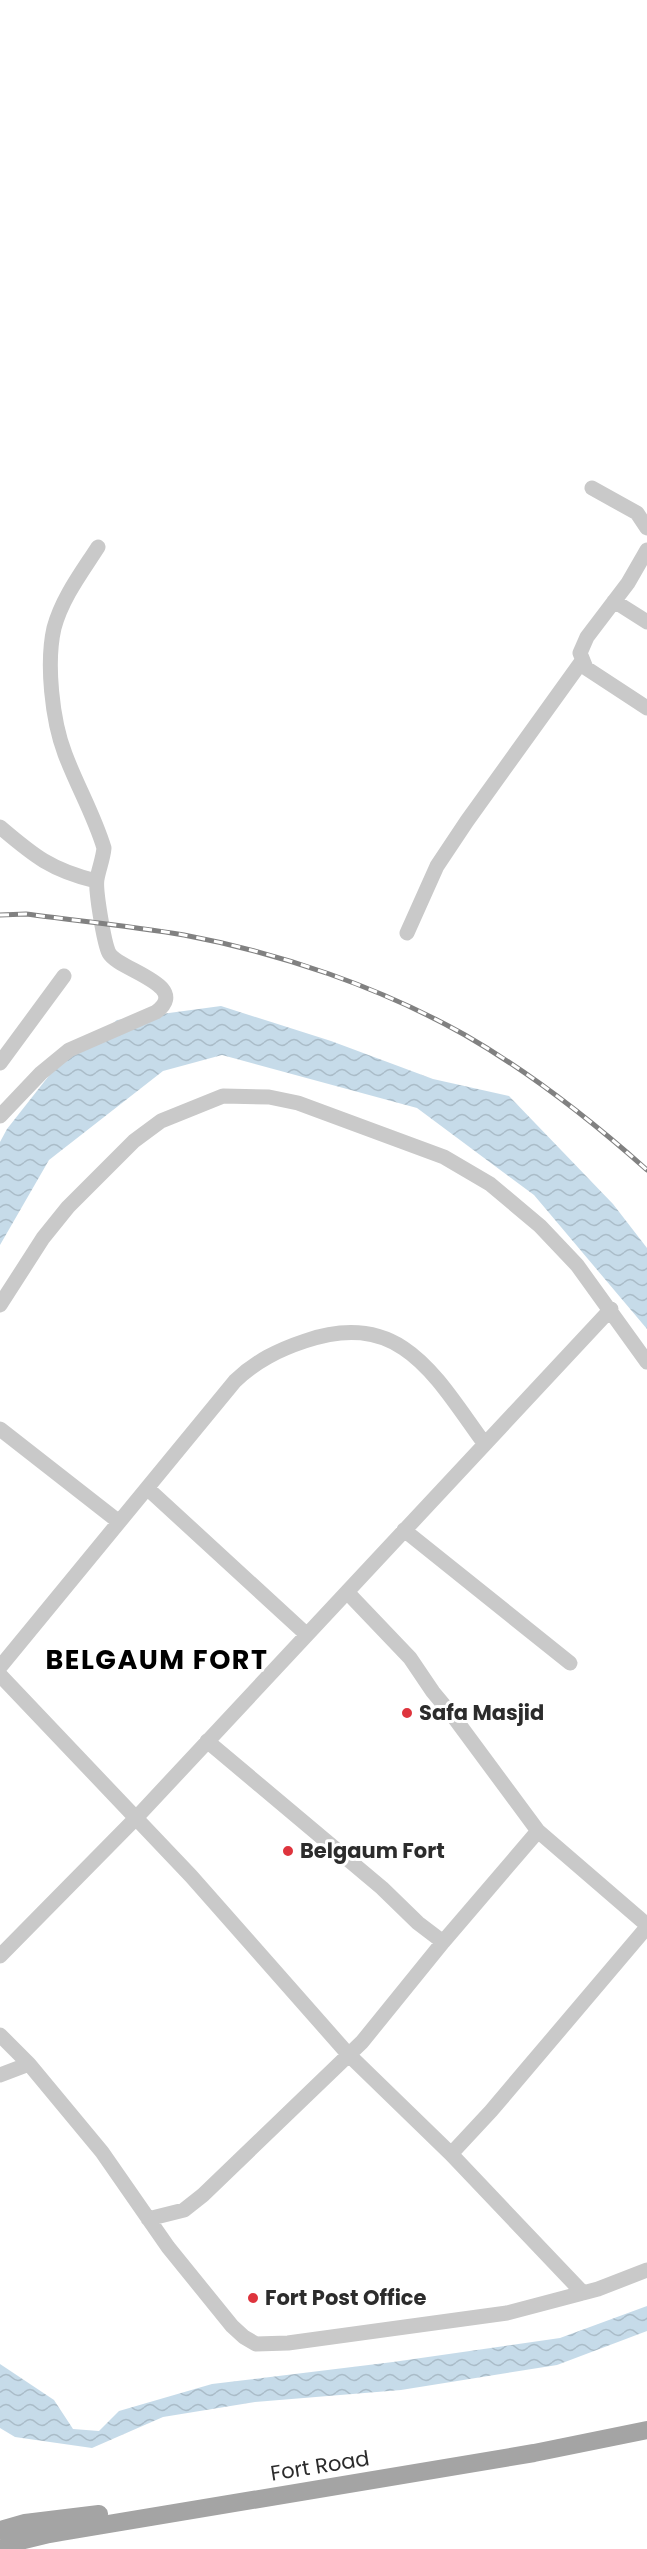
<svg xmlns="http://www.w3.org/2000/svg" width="647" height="2549" font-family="Poppins,sans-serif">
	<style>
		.water { fill: url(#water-waves) }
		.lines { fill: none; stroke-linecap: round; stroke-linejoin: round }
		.minor { stroke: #c9c9c9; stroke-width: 15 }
		.major { stroke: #a4a4a4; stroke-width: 18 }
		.rail-casing { stroke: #818181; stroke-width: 5 }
		.rail { stroke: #fff; stroke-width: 3; stroke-dasharray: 9; stroke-linecap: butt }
		.poi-dot { fill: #de343d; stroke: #fff; stroke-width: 2 }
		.labels { text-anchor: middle; stroke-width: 6; stroke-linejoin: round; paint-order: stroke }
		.poi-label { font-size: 21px; font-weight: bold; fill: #2c2c2c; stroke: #fff; text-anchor: start }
		.street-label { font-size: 21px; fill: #2c2c2c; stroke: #fff }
		.district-label { font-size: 27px; font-weight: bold; letter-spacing: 1.5px; fill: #000; stroke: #fff }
	</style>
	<defs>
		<pattern id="water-waves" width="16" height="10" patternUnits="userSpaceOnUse" patternTransform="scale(1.5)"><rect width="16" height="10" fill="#c6dbe9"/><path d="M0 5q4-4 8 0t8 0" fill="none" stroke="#aabcc8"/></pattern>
	</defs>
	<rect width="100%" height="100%" fill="#fff"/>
	<path class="water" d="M221,1006L331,1041L433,1079L509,1096L613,1204L647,1248V1329L534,1195L417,1108L222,1055L163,1071L49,1160L0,1245V1142L7,1129L55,1068L117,1020Z
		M647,2306V2331L557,2365L401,2390L255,2402L163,2417L92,2448L15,2437L0,2428V2364L54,2400L73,2429L99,2431L119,2411L212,2384L393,2362L560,2338Z"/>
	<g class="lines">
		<path class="minor" d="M592,488L637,513L647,528
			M647,550L628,583L587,637L580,653L586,668L647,708
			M614,601L647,622
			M0,827C34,856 51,870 96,881
			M407,933L437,866L467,821L582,661
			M0,1063L64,976
			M0,1116L41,1073L69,1050L156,1012C192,985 118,970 109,953C104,943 95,889 97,879C99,868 103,859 104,848C94,815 77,786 65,754C52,720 46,663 54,628C62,598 82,572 98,547
			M0,1305L43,1238L68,1207L134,1141L161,1121L223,1096L269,1097L298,1103L444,1157L490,1184L540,1226L577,1265L647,1362
			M0,1429L119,1522
			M147,1488L306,1634
			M404,1530L570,1663
			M347,1592L410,1658L433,1692L453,1716L538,1831L647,1925
			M0,1667L235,1381C256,1361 278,1350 305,1341C401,1308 435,1376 484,1443
			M0,1675L191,1876L348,2054L451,2154L583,2293
			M207,1741L382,1888L418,1923L443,1942
			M0,1956L136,1818L611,1309
			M0,2035L29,2064L102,2152L168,2247L232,2326L244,2337L256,2344L288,2343L507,2313L598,2289L647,2270
			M0,2075L29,2064
			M451,2154L491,2111L647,1927
			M148,2219L184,2210L203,2195L362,2042L443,1942L538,1831"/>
		<path class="major" d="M0,2530L25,2523L99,2514
			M1,2549L12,2543L49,2534L534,2453L647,2430"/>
		<g class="rail-casing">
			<path id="rail" d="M0,915L26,914C79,921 132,926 184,935C280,953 380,987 465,1035C531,1073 591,1120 647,1170"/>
		</g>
		<use href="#rail" class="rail"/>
	</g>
	<g class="poi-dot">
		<circle cx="407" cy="1713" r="6"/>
		<circle cx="288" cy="1851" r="6"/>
		<circle cx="253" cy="2298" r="6"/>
	</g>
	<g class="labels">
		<g class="poi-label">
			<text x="419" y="1720">Safa Masjid</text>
			<text x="300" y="1858">Belgaum Fort</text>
			<text x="265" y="2305">Fort Post Office</text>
		</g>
		<g class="street-label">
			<text transform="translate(320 2466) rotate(-9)" y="7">Fort Road</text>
		</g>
		<g class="district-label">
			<text x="157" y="1669">BELGAUM FORT</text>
		</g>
	</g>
</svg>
